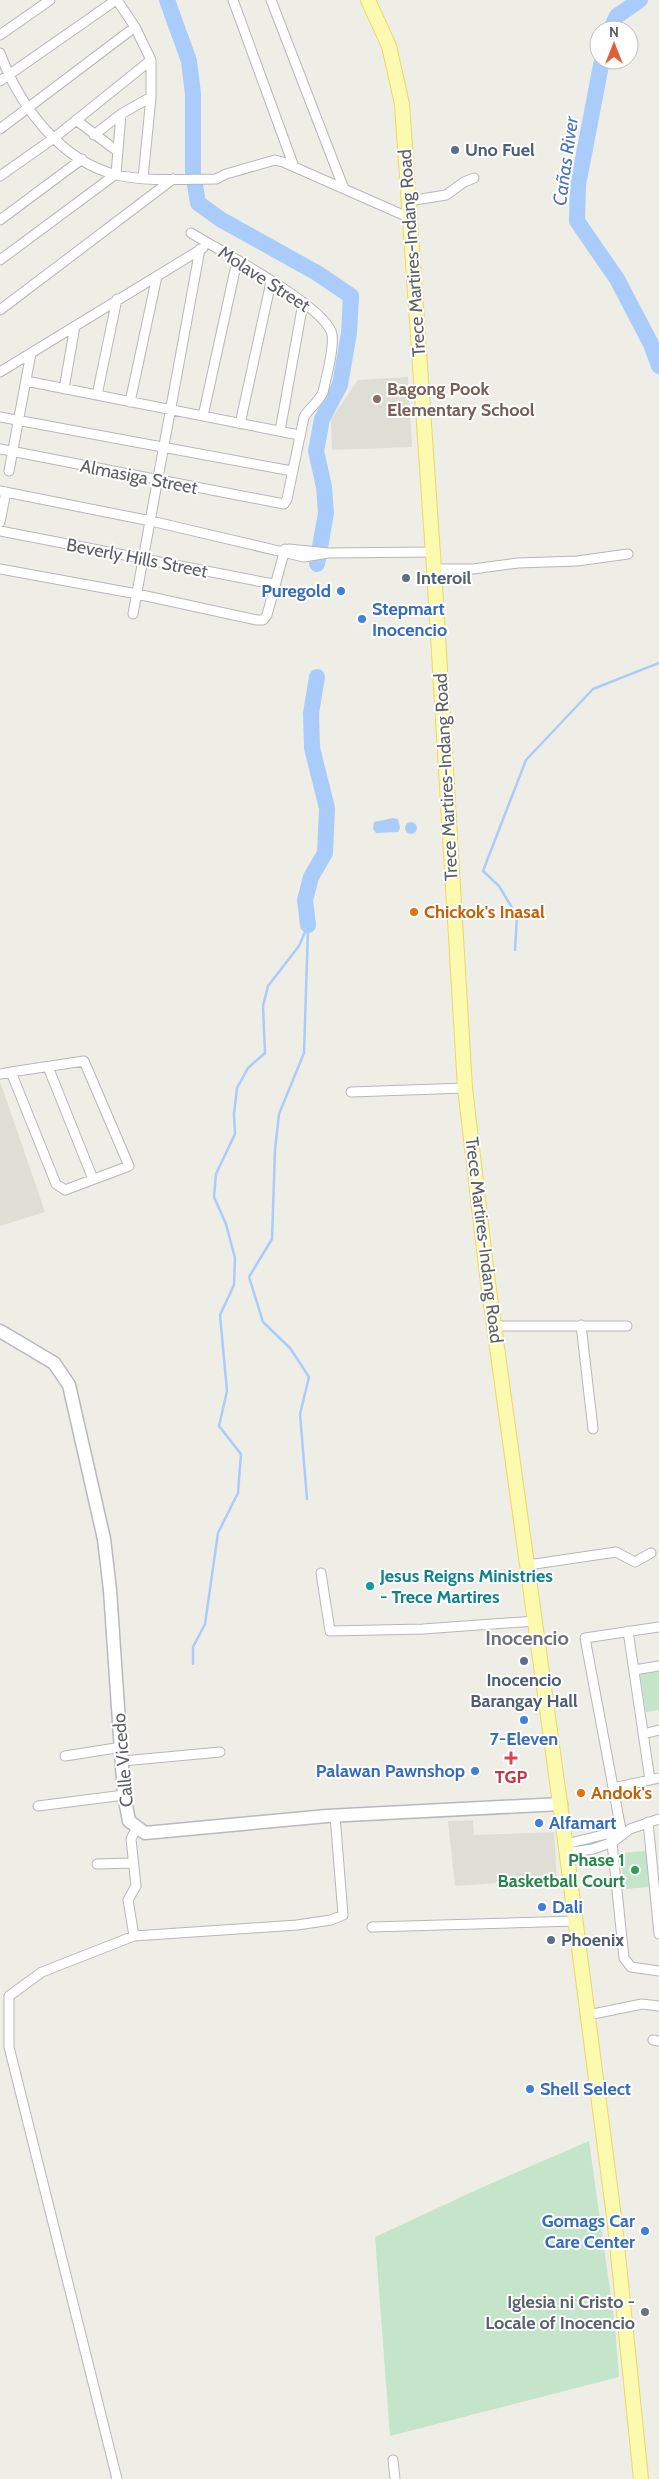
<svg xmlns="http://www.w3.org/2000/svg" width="659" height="2479" font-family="Cabin,sans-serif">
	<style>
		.education { fill: #dfded4 }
		.green { fill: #c4e5c9 }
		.water { fill: #aaccfb }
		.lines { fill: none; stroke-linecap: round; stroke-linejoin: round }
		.stream { stroke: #aaccfb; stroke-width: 2.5 }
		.river { stroke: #aaccfb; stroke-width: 16 }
		.street-casing { stroke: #b6b7bc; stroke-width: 11 }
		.secondary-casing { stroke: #b7b9bf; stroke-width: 15 }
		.primary-casing { stroke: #ebd863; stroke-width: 16 }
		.street { stroke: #fff; stroke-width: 9 }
		.secondary { stroke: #fff; stroke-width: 12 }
		.primary { stroke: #fbfaaf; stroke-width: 14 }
		.service-dot { fill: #5c6f8a; stroke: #fff; stroke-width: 2 }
		.education-dot { fill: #8d6e63; stroke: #fff; stroke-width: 2 }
		.shop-dot { fill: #3f7fe0; stroke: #fff; stroke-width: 2 }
		.food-dot { fill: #e8710a; stroke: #fff; stroke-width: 2 }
		.culture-dot { fill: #0f9aa8; stroke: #fff; stroke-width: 2 }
		.health-dot { fill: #e0444e; stroke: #fff; stroke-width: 2 }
		.leisure-dot { fill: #2e9e5b; stroke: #fff; stroke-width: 2 }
		.worship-dot { fill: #6b7280; stroke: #fff; stroke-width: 2 }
		.labels { text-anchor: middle; stroke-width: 4; stroke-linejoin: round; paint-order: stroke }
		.service-label { font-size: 18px; font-weight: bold; fill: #4e5e75; stroke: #fff; text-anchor: start }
		.street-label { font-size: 18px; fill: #5e6066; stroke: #fff }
		.education-label { font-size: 18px; font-weight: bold; fill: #785e54; stroke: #fff; text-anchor: start }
		.shop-label { font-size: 18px; font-weight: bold; fill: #366cbe; stroke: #fff; text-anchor: start }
		.food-label { font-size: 18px; font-weight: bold; fill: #c56008; stroke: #fff; text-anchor: start }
		.culture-label { font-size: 18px; font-weight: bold; fill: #0d838f; stroke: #fff; text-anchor: start }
		.health-label { font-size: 18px; font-weight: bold; fill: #be3a42; stroke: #fff }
		.leisure-label { font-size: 18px; font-weight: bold; fill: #27864d; stroke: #fff; text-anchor: end }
		.worship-label { font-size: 18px; font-weight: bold; fill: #5b616d; stroke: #fff; text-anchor: end }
		.water-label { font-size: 19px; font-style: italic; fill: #4d74bf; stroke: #fff }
		.quarter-label { font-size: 20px; font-weight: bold; fill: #6f7278; stroke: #fff }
	</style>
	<rect width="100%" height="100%" fill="#efeee6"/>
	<path class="education" d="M408,377L412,447L332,450L331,419L358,380Z
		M0,1081L45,1212L0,1226Z
		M473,1820L474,1835L554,1832L557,1879L455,1886L448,1821Z"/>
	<path class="green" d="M659,1671V1710L646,1712L640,1674Z
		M646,1851L649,1887L624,1889L621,1853Z
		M589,2141L615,2326L619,2377L390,2436L375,2237L485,2186Z"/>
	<path class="water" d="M393,818L398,819L400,828L398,832L376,833L373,829L374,822Z
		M405 828a6 6 0 1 1 12 0a6 6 0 1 1-12 0Z"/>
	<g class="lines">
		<path class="stream" d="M515,950L517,916L499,886L483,871L526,760L593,689L659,663
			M307,1499L300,1414L309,1377L290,1348L263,1322L249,1277L272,1239L275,1150L279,1114L304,1053L308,929
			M193,1664V1647L205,1624L218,1533L238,1493L241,1454L219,1426L227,1391L220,1315L234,1285L235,1258L226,1224L214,1197L216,1174L235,1134L234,1114L237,1088L248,1068L265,1053L263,1006L268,986L299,946L308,925"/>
		<path class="river" d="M167,0L189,61L193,94V173L198,203L220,219L317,273L351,296L349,333L340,385L322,419L316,451L324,487L326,513L317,564
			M610,30L617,16L640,0
			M602,60L578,185L577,221L617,279L651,344L659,366
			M308,925L305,900L311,877L325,853L327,808L312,748L311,713L317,677"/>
		<g class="street-casing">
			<path id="street" d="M117,0L135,27L151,60V97L143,178
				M233,0L294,167
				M271,0L344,189
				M0,35L50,0
				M0,53C19,105 60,161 117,175C149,182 184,179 216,179L226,174L275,160L283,162L410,218
				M0,81L116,0
				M76,120L117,151
				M0,129L135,27
				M94,135L121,114
				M0,176L54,138L151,60
				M409,201L446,195L464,182L474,178
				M0,220L82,159
				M0,260L116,174L121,114L151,97
				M0,310L173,179
				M0,372L203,248
				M26,381L299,435
				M64,389L75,326
				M97,395L117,299
				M130,402L157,276
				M203,416L237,261
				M0,417L292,471
				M240,424L271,282
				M280,431L303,303
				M0,449L284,504L287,499L304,417C309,408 319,402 323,392C326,379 336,342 331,331C318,302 222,252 191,233
				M9,471L31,353
				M0,491L151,521L304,557L328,553
				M0,522L6,492
				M0,531L273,584
				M289,549L328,553L433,552
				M0,569L137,594L257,620H263L267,615L285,549
				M434,569H473L518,563L577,561L628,554
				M133,614L200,249
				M48,1067L93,1179
				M0,1074L11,1072L84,1061L129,1166L65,1190L56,1184L11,1072
				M351,1092L465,1088
				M581,1325L593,1429
				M494,1326H627
				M528,1565L616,1552L635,1562L651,1553
				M321,1573L330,1631L423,1629L536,1621
				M628,1631L650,1780
				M634,1670L659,1666
				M643,1734L659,1730
				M65,1756L122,1747
				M123,1761L220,1752
				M613,1788L659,1778
				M38,1806L124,1795
				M648,1822L659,1934
				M137,1827L131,1839L136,1886L128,1900L134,1936L297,1925L331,1920L343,1915L335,1816
				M611,1833L624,1958L631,1967L659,1971
				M622,1835L585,1638L659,1627
				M566,1844L615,1832
				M567,1853L593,1849L613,1842L630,1829L659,1819
				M97,1864L132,1863
				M372,1927L575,1921
				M588,2015L642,2004L659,2006
				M653,2040L659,2041
				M393,2460L395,2479
				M117,2479L9,2047V1996L42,1972L134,1936"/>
		</g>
		<g class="secondary-casing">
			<path id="secondary" d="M0,1331L54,1363L69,1385L104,1539L110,1590L124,1795L129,1821L145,1833L327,1816L561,1804"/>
		</g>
		<g class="primary-casing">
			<path id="primary" d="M368,0L389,46L402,104L434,569L465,1088L487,1275L563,1825L615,2225L641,2479"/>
		</g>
		<use href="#street" class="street"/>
		<use href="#secondary" class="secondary"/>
		<use href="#primary" class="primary"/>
	</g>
	<g class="service-dot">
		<circle cx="455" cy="150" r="5"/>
		<circle cx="406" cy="578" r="5"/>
		<circle cx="524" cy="1661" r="5"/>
		<circle cx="551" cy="1940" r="5"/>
	</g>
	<circle class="education-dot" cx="377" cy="399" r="5"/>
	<g class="shop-dot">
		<circle cx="341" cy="591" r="5"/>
		<circle cx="362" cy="619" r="5"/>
		<circle cx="524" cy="1720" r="5"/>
		<circle cx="475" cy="1771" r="5"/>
		<circle cx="539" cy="1823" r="5"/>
		<circle cx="542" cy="1907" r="5"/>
		<circle cx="530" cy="2089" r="5"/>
		<circle cx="645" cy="2231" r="5"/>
	</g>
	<g class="food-dot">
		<circle cx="414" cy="912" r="5"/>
		<circle cx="581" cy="1793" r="5"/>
	</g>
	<circle class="culture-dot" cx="370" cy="1586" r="5"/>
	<path class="health-dot" d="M508.5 1750.5h5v5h5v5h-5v5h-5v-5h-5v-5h5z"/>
	<circle class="leisure-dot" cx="635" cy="1870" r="5"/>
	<circle class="worship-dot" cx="645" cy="2312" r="5"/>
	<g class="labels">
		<g class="service-label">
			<text x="465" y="156">Uno Fuel</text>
			<text x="416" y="584">Interoil</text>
			<text x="524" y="1686" text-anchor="middle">Inocencio<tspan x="524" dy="21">Barangay Hall</tspan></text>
			<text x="561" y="1946">Phoenix</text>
		</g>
		<g class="street-label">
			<text transform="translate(412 253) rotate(-94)" y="6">Trece Martires-Indang Road</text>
			<text transform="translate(264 279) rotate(33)" y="6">Molave Street</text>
			<text transform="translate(139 477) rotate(11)" y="6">Almasiga Street</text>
			<text transform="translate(137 558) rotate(11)" y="6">Beverly Hills Street</text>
			<text transform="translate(446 777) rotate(-93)" y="6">Trece Martires-Indang Road</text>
			<text transform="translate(484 1240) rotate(83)" y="6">Trece Martires-Indang Road</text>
			<text transform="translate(123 1760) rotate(-95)" y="6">Calle Vicedo</text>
		</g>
		<g class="education-label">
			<text x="387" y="395">Bagong Pook<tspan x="387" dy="21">Elementary School</tspan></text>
		</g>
		<g class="shop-label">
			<text x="331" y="597" text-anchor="end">Puregold</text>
			<text x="372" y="615">Stepmart<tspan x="372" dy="21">Inocencio</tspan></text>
			<text x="524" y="1745" text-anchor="middle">7-Eleven</text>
			<text x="465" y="1777" text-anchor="end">Palawan Pawnshop</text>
			<text x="549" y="1829">Alfamart</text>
			<text x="552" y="1913">Dali</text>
			<text x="540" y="2095">Shell Select</text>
			<text x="635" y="2227" text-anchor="end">Gomags Car<tspan x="635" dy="21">Care Center</tspan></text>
		</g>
		<g class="food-label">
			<text x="424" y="918">Chickok's Inasal</text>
			<text x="591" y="1799">Andok's</text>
		</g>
		<g class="culture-label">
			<text x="380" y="1582">Jesus Reigns Ministries<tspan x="380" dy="21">- Trece Martires</tspan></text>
		</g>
		<g class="health-label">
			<text x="511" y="1783">TGP</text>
		</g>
		<g class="leisure-label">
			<text x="625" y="1866">Phase 1<tspan x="625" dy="21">Basketball Court</tspan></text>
		</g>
		<g class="worship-label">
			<text x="635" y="2308">Iglesia ni Cristo -<tspan x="635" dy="21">Locale of Inocencio</tspan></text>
		</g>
		<g class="water-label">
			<text transform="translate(565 161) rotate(-82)" y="7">Cañas River</text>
		</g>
		<g class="quarter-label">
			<text x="527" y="1645">Inocencio</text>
		</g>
	</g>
	<g transform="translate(614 45)"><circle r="24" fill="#ffffff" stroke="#bfbfc2"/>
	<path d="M0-4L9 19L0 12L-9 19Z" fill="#e25e3a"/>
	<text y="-8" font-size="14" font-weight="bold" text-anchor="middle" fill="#5e6066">N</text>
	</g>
</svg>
